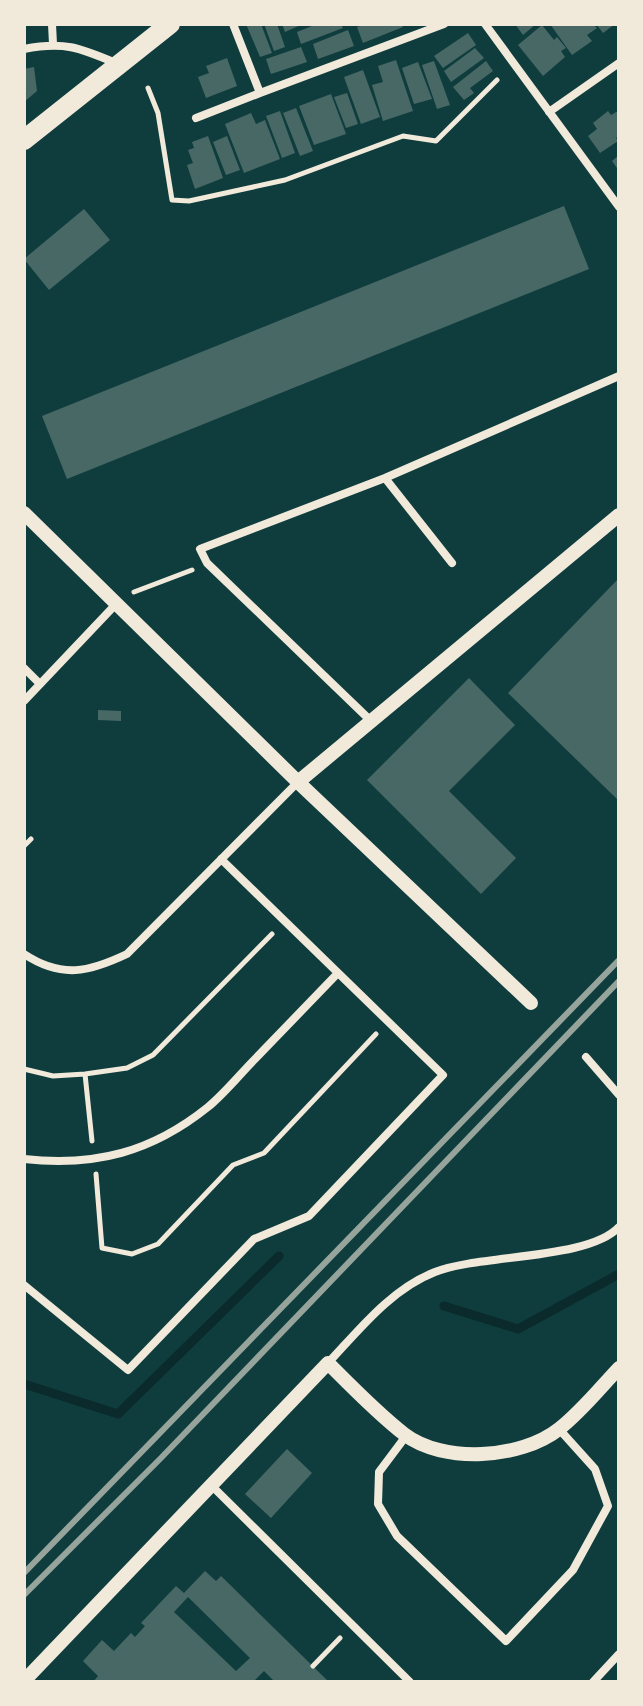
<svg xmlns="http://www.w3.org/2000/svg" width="643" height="1706" font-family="'Sofia Sans Condensed',sans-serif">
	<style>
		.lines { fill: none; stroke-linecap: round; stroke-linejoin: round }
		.stream { stroke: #0a2a2b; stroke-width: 9 }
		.building { fill: #486865; fill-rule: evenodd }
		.path { stroke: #f1e9da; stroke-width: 5 }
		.minor { stroke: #f1e9da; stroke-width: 8 }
		.tertiary { stroke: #f1e9da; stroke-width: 14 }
		.primary { stroke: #f1e9da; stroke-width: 20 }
		.rail { stroke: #97a49c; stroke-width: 6 }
	</style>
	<rect width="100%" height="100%" fill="#0f3d3e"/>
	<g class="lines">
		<path class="stream" d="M444,1306L518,1329L619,1274
			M24,1384L118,1414L279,1256"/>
	</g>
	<path class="building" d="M246,24H261L272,53L260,57Z
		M264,24H277L285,47L274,51Z
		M282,24H303L285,32Z
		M317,24H341L343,28L301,44L297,32Z
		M366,24H402L403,27L363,43L357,27Z
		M515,24H536L523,35Z
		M550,24H593L597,28L587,35L592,41L572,55Z
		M596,24H615L603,33Z
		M542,25L554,40L557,37L566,48L561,51L565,57L543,76L518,45Z
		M348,30L354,46L318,59L313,44Z
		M468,33L476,45L443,68L434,56Z
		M301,47L307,62L271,74L266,59Z
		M475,48L484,58L451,82L444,71Z
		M227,58L237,86L206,98L198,77L209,73L206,66Z
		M396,60L413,111L383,121L372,85L383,82L378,66Z
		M434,61L450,105L437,109L422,65Z
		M486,61L493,71L470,88L474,93L464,100L453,87Z
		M418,62L432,99L414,104L402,68Z
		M34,67L37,91L24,102V69Z
		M363,70L380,117L361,124L344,77Z
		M347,93L358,124L346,128L334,97Z
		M331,94L346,134L314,145L299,106Z
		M296,108L313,151L300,156L283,113Z
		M280,111L295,153L282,158L266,116Z
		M608,111L611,115L618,111L619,112V135L616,138L618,141L600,153L588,136L597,129L593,123Z
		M251,113L256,124L265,120L280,159L244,173L225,124Z
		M208,136L223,178L195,189L187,165L193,163L188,150L194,148L192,142Z
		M227,136L240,170L226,175L213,142Z
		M619,155V171L612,161Z
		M564,206L589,269L67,479L42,416Z
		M84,209L110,240L49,290L24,259Z
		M619,578V801L508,693Z
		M469,678L515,725L449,791L516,858L481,894L367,780Z
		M98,710L121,711V721L98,720Z
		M287,1449L312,1473L271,1518L245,1494Z
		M205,1571L216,1581L221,1576L329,1682H275L264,1671L253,1682H93L98,1676L83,1661L102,1640L114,1651L131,1633L135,1637L145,1626L141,1623L176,1586L184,1593ZM188,1597L250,1658L236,1671L174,1612Z"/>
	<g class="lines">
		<path class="path" d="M148,88L158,113L172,200L189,201L285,180L403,136L436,141L497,80
			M134,592L192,570
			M24,846L31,839
			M24,1069L53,1076L85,1074L127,1068L153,1055L272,934
			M85,1074L92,1141
			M96,1174L102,1248L132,1254L158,1244L233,1165L264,1153L376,1034
			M313,1666L340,1638"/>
		<path class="minor" d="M52,24L53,44
			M233,24L260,93L444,24
			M485,24L619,207
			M24,49C65,41 80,48 118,64
			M549,112L619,63
			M196,118L260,93
			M385,478L452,563
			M24,668L40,684
			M24,701L117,603
			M371,721L207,563L200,549L385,478L619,376
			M24,954C62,979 89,972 127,954L298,782
			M586,1057L619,1095
			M24,1159C95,1167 152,1152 208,1107C225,1093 240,1074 256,1058C283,1030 310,1002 337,974
			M24,1285L128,1370L254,1239L309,1216L443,1075L221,859
			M328,1363C359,1330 391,1289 435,1272C481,1254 588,1260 619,1227
			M406,1436L379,1472L378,1504L397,1536L506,1641L573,1570L608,1506L595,1469L559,1429
			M211,1485L410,1682
			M593,1682L619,1654"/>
		<path class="tertiary" d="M24,513L298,782L531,1003
			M298,782L619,515
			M24,1681L328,1363C352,1387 377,1413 404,1434C443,1464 521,1459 559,1429C581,1412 600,1388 619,1368"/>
		<path class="primary" d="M24,140L170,24"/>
		<path class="rail" d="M24,1573L619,960
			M24,1595L161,1458L619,981"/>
	</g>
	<rect width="643" height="1706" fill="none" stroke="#f1e9da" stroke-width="52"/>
</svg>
